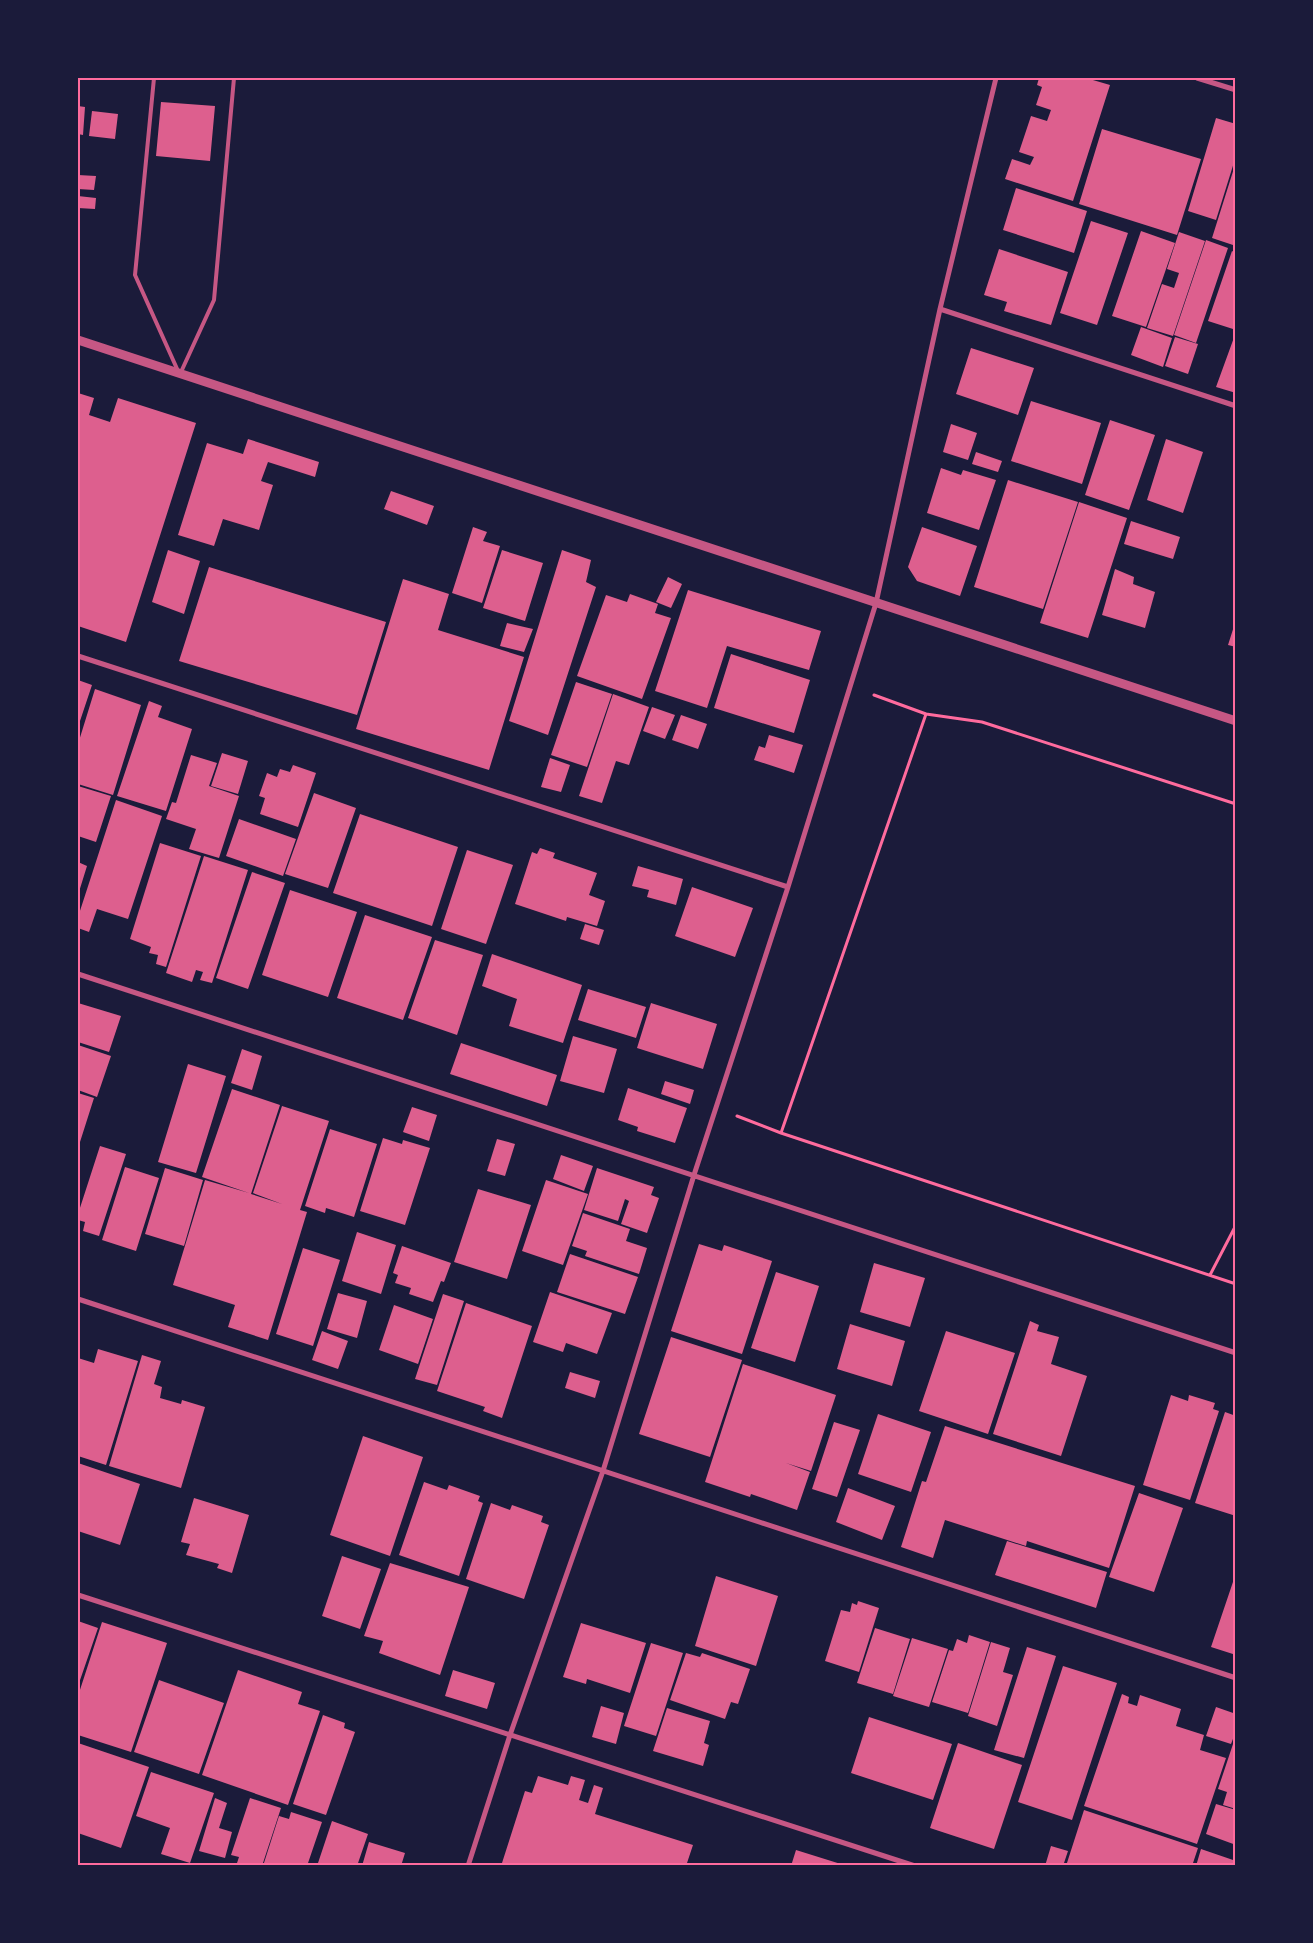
<svg xmlns="http://www.w3.org/2000/svg" width="1313" height="1943" font-family="Cabin,sans-serif">
	<style>
		.building { fill: #dd5f8e }
		.lines { fill: none; stroke-linecap: round; stroke-linejoin: round }
		.path { stroke: #ff6b9d; stroke-width: 3 }
		.service { stroke: #c65784; stroke-width: 4 }
		.minor { stroke: #c65784; stroke-width: 5 }
		.tertiary { stroke: #c65784; stroke-width: 9 }
		.neatline { fill: none; stroke: #ff6b9d; stroke-width: 2 }
	</style>
	<rect width="100%" height="100%" fill="#1b1b3a"/>
	<path class="building" d="M1039,78H1086L1110,85L1073,201L1005,179L1012,159L1030,165L1034,157L1019,152L1031,116L1047,121L1051,110L1036,105L1042,87L1037,85Z
		M161,102L215,106L210,161L156,156Z
		M78,106L85,107L83,135L78,134Z
		M92,111L118,114L115,139L89,136Z
		M1216,118L1236,124V156L1216,220L1188,211Z
		M1102,129L1201,159L1177,235L1079,204Z
		M1235,165H1236V246L1212,238Z
		M78,175L96,176L94,190L78,189Z
		M1016,188L1087,211L1074,253L1003,230Z
		M78,196L96,198L95,209L78,208Z
		M1091,221L1128,233L1097,325L1060,313Z
		M1141,231L1175,243L1146,327L1112,316Z
		M1179,232L1205,241L1173,336L1147,328L1162,284L1174,288L1179,273L1167,269Z
		M1206,240L1228,248L1196,343L1174,335Z
		M999,249L1068,272L1051,325L1004,311L1007,302L984,295Z
		M1232,251L1236,253V322L1233,329L1208,321Z
		M1141,327L1172,338L1163,367L1131,355Z
		M1236,332V393L1216,387Z
		M1175,337L1198,344L1188,374L1165,366Z
		M971,348L1034,368L1018,415L956,394Z
		M78,393L94,398L89,415L110,422L118,398L196,423L126,642L78,626Z
		M1031,401L1101,423L1082,484L1011,461Z
		M1110,420L1155,435L1129,510L1085,495Z
		M951,424L977,433L968,460L943,452Z
		M248,439L319,462L315,477L268,462L261,481L273,485L259,530L223,519L214,546L178,535L207,443L243,454Z
		M1166,439L1203,452L1183,513L1147,500Z
		M976,452L1002,461L998,472L972,464Z
		M941,468L961,475L963,470L996,480L979,530L927,513Z
		M1008,480L1078,502L1043,609L974,587Z
		M391,491L434,506L427,525L384,509Z
		M1079,502L1127,518L1088,638L1040,623Z
		M1131,521L1180,537L1173,559L1124,544Z
		M473,527L487,532L483,541L500,546L482,603L452,593Z
		M922,527L977,546L960,596L917,581L908,567Z
		M168,550L200,561L184,614L152,602Z
		M502,550L543,563L525,621L483,608Z
		M562,550L591,560L586,582L596,587L548,735L509,721Z
		M209,567L386,622L357,715L179,661Z
		M1115,569L1134,577L1133,584L1155,592L1145,628L1102,615Z
		M668,577L682,584L671,608L656,602Z
		M403,579L449,594L438,630L524,657L489,770L356,729Z
		M688,590L821,631L809,670L727,646L707,708L655,691Z
		M630,594L658,604L655,613L671,618L642,699L577,676L606,595L627,602Z
		M507,623L533,629L524,652L500,646Z
		M1235,623H1236V647L1228,645Z
		M731,654L810,680L794,733L714,708Z
		M78,680L92,685L78,727Z
		M576,682L612,694L587,767L551,755Z
		M95,689L141,705L113,795L78,784V744Z
		M613,694L649,707L629,765L616,761L602,803L579,796Z
		M149,701L162,706L158,717L192,729L166,811L117,796Z
		M652,707L675,715L665,739L643,731Z
		M681,715L707,724L698,749L672,740Z
		M769,735L803,745L794,773L754,760L759,746L765,748Z
		M222,753L248,761L238,794L211,786Z
		M191,755L217,763L209,786L239,796L219,858L189,849L196,829L166,819L172,802L176,803Z
		M550,758L570,765L561,792L541,787Z
		M293,765L316,773L298,827L260,814L265,798L259,796L267,773L277,777L280,769L290,772Z
		M78,786L111,796L96,842L78,836Z
		M314,793L356,808L328,888L285,874Z
		M116,800L162,816L128,919L97,909L89,932L78,928V917Z
		M360,814L458,847L432,926L333,893Z
		M239,819L296,839L283,876L226,856Z
		M160,843L201,856L166,967L156,964L158,955L149,953L151,947L130,939Z
		M540,848L555,853L553,858L597,873L589,895L605,901L597,926L567,917L566,921L515,904L532,852L537,854Z
		M467,850L513,865L486,944L441,929Z
		M204,856L248,870L212,983L200,980L203,972L196,970L192,982L166,973Z
		M78,862L87,866L78,895Z
		M638,866L683,879L676,905L647,897L649,890L632,886Z
		M252,872L285,883L248,989L216,978Z
		M692,887L753,908L735,957L675,936Z
		M290,890L357,912L328,997L262,975Z
		M365,915L432,937L403,1020L337,998Z
		M585,924L604,930L599,945L580,939Z
		M435,940L483,955L457,1035L408,1018Z
		M492,954L582,985L563,1043L509,1026L517,999L482,986Z
		M588,989L646,1007L636,1038L578,1020Z
		M78,1003L121,1016L109,1052L78,1042Z
		M651,1003L717,1024L703,1069L637,1048Z
		M573,1036L617,1049L604,1093L560,1081Z
		M461,1043L557,1075L547,1106L450,1074Z
		M78,1045L111,1056L97,1097L78,1090Z
		M242,1049L262,1056L252,1090L231,1083Z
		M188,1064L226,1076L196,1173L158,1162Z
		M665,1081L694,1090L690,1104L661,1094Z
		M628,1088L687,1108L675,1143L637,1131L638,1127L618,1120Z
		M232,1089L280,1105L251,1194L282,1204L253,1193L282,1106L329,1121L300,1210L307,1212L268,1340L228,1327L235,1305L173,1285L205,1180L249,1193L202,1177Z
		M78,1093L94,1098L80,1142H78Z
		M412,1107L437,1115L429,1141L403,1132Z
		M330,1129L377,1144L354,1217L326,1208L325,1213L305,1206Z
		M383,1138L402,1144L403,1140L430,1148L405,1225L360,1211Z
		M497,1139L515,1144L505,1176L487,1171Z
		M100,1146L126,1154L99,1236L83,1231L85,1222L78,1220V1214Z
		M561,1155L593,1166L584,1191L553,1179Z
		M125,1167L159,1178L136,1251L102,1240Z
		M165,1168L203,1180L184,1246L145,1234Z
		M597,1168L654,1187L651,1195L659,1198L647,1233L621,1224L629,1201L625,1199L618,1221L584,1210Z
		M546,1180L588,1194L563,1265L522,1251Z
		M478,1189L531,1205L507,1279L454,1262Z
		M583,1213L630,1229L626,1241L647,1248L639,1274L585,1256L587,1251L572,1246Z
		M357,1232L396,1245L381,1294L342,1281Z
		M699,1244L722,1251L724,1245L772,1261L742,1354L671,1331Z
		M402,1246L451,1263L444,1282L441,1281L433,1302L409,1294L411,1288L395,1283L398,1275L393,1273Z
		M303,1248L340,1260L313,1346L276,1334Z
		M570,1254L638,1277L625,1314L557,1292Z
		M874,1263L925,1278L910,1327L860,1312Z
		M776,1272L819,1286L795,1362L751,1348Z
		M550,1292L612,1313L597,1354L566,1343L563,1352L533,1342Z
		M338,1293L367,1301L357,1338L327,1329Z
		M443,1294L464,1301L437,1385L415,1379Z
		M466,1303L532,1326L502,1418L483,1411L485,1407L437,1391Z
		M394,1305L433,1319L418,1364L379,1350Z
		M1030,1321L1039,1325L1037,1331L1059,1337L1051,1364L1087,1376L1061,1456L993,1434Z
		M850,1324L905,1341L892,1386L837,1369Z
		M322,1331L348,1341L338,1369L312,1360Z
		M946,1331L1015,1353L988,1434L919,1411Z
		M671,1337L742,1360L710,1457L639,1434Z
		M98,1349L138,1361L106,1465L78,1456V1358L94,1363Z
		M142,1355L161,1361L154,1384L162,1387L160,1398L181,1404L182,1400L205,1407L181,1488L109,1466Z
		M743,1364L836,1395L811,1471L786,1463L810,1472L797,1510L751,1494L750,1497L705,1482Z
		M570,1372L600,1381L595,1398L565,1388Z
		M1171,1395L1188,1401L1189,1395L1215,1403L1213,1409L1219,1411L1190,1500L1143,1485Z
		M1225,1412L1236,1416V1516L1195,1503Z
		M878,1414L931,1432L911,1492L858,1474Z
		M834,1422L860,1430L837,1497L812,1489Z
		M945,1426L1135,1486L1109,1568L1027,1541L1026,1546L945,1520L933,1558L901,1547L922,1481L926,1482Z
		M363,1436L423,1457L390,1556L330,1535Z
		M78,1463L140,1484L120,1545L78,1531Z
		M424,1482L447,1490L449,1485L480,1496L478,1501L483,1503L459,1576L399,1555Z
		M848,1488L895,1506L882,1540L836,1522Z
		M1139,1493L1183,1508L1154,1592L1109,1577Z
		M194,1498L249,1515L232,1573L217,1568L219,1564L186,1555L190,1544L181,1542Z
		M491,1503L510,1510L512,1505L543,1516L541,1522L549,1525L524,1599L466,1579Z
		M1007,1541L1107,1572L1096,1608L995,1575Z
		M342,1556L381,1569L360,1629L322,1616Z
		M390,1563L469,1587L440,1675L379,1653L383,1641L364,1636Z
		M1236,1573V1655L1211,1647Z
		M716,1576L778,1596L756,1666L695,1646Z
		M858,1601L879,1608L859,1672L825,1661L841,1610L850,1612L852,1603L857,1605Z
		M78,1621L98,1628L78,1686Z
		M102,1622L167,1643L131,1752L78,1735V1696Z
		M581,1623L646,1643L630,1693L587,1679L586,1684L563,1677Z
		M875,1628L910,1639L893,1694L857,1683Z
		M969,1635L990,1642L968,1713L932,1702L949,1650L953,1651L957,1639L967,1643Z
		M912,1638L948,1649L929,1707L893,1696Z
		M991,1642L1010,1648L1003,1672L1013,1675L997,1726L968,1716Z
		M651,1643L683,1653L656,1736L624,1726Z
		M1027,1647L1056,1656L1024,1758L994,1750Z
		M686,1653L700,1657L702,1653L750,1669L738,1704L731,1702L725,1719L670,1700Z
		M1063,1666L1117,1683L1072,1820L1018,1802Z
		M238,1670L302,1692L298,1704L320,1711L288,1805L202,1775Z
		M453,1670L495,1683L487,1709L445,1696Z
		M159,1680L224,1703L199,1774L134,1752Z
		M1122,1694L1129,1697L1128,1703L1137,1706L1140,1695L1181,1709L1176,1726L1204,1735L1200,1750L1226,1758L1197,1844L1084,1806Z
		M601,1706L624,1713L616,1744L592,1737Z
		M1216,1707L1236,1714V1731L1231,1744L1206,1736Z
		M667,1708L710,1721L704,1743L709,1745L703,1766L653,1751Z
		M323,1715L345,1723L344,1728L355,1732L326,1815L293,1804Z
		M869,1717L952,1744L933,1800L851,1773Z
		M1235,1738H1236V1809L1223,1805L1227,1792L1218,1789Z
		M78,1743L149,1767L121,1848L78,1833Z
		M958,1743L1022,1765L994,1849L930,1828Z
		M151,1772L214,1793L190,1863L161,1854L170,1828L136,1816Z
		M538,1776L568,1785L571,1776L585,1780L579,1800L588,1803L594,1785L603,1788L595,1814L693,1845L686,1866H509L502,1863L525,1791L532,1793Z
		M215,1798L227,1803L219,1828L232,1832L225,1858L199,1851Z
		M250,1798L281,1808L262,1866H236L239,1857L231,1855Z
		M1216,1804L1236,1810V1845L1206,1834Z
		M1084,1810L1198,1848L1192,1866H1066Z
		M291,1812L322,1822L307,1866H263L279,1816L289,1819Z
		M332,1821L368,1834L357,1866H317Z
		M369,1842L405,1853L401,1866H362Z
		M1051,1846L1068,1851L1063,1866H1045Z
		M1201,1849L1236,1861V1866H1196Z
		M796,1850L844,1865V1866H791Z"/>
	<g class="lines">
		<path class="path" d="M926,714L982,722L1236,804
			M737,1116L781,1133L926,714L874,695
			M781,1133L1236,1284
			M1210,1275L1236,1225"/>
		<path class="service" d="M154,78L135,275L178,371
			M181,372L214,300L234,78"/>
		<path class="minor" d="M1197,78L1236,90
			M940,309L1236,406
			M78,656L788,887
			M78,974L1236,1353
			M78,1299L1236,1678
			M78,1595L915,1866
			M468,1866L510,1735L603,1471L694,1175L788,887L876,603L940,309L996,78"/>
		<path class="tertiary" d="M78,340L1236,721"/>
	</g>
	<rect width="1313" height="1943" fill="none" stroke="#1b1b3a" stroke-width="158"/>
	<rect x="79" y="79" width="1155" height="1785" class="neatline"/>
</svg>
